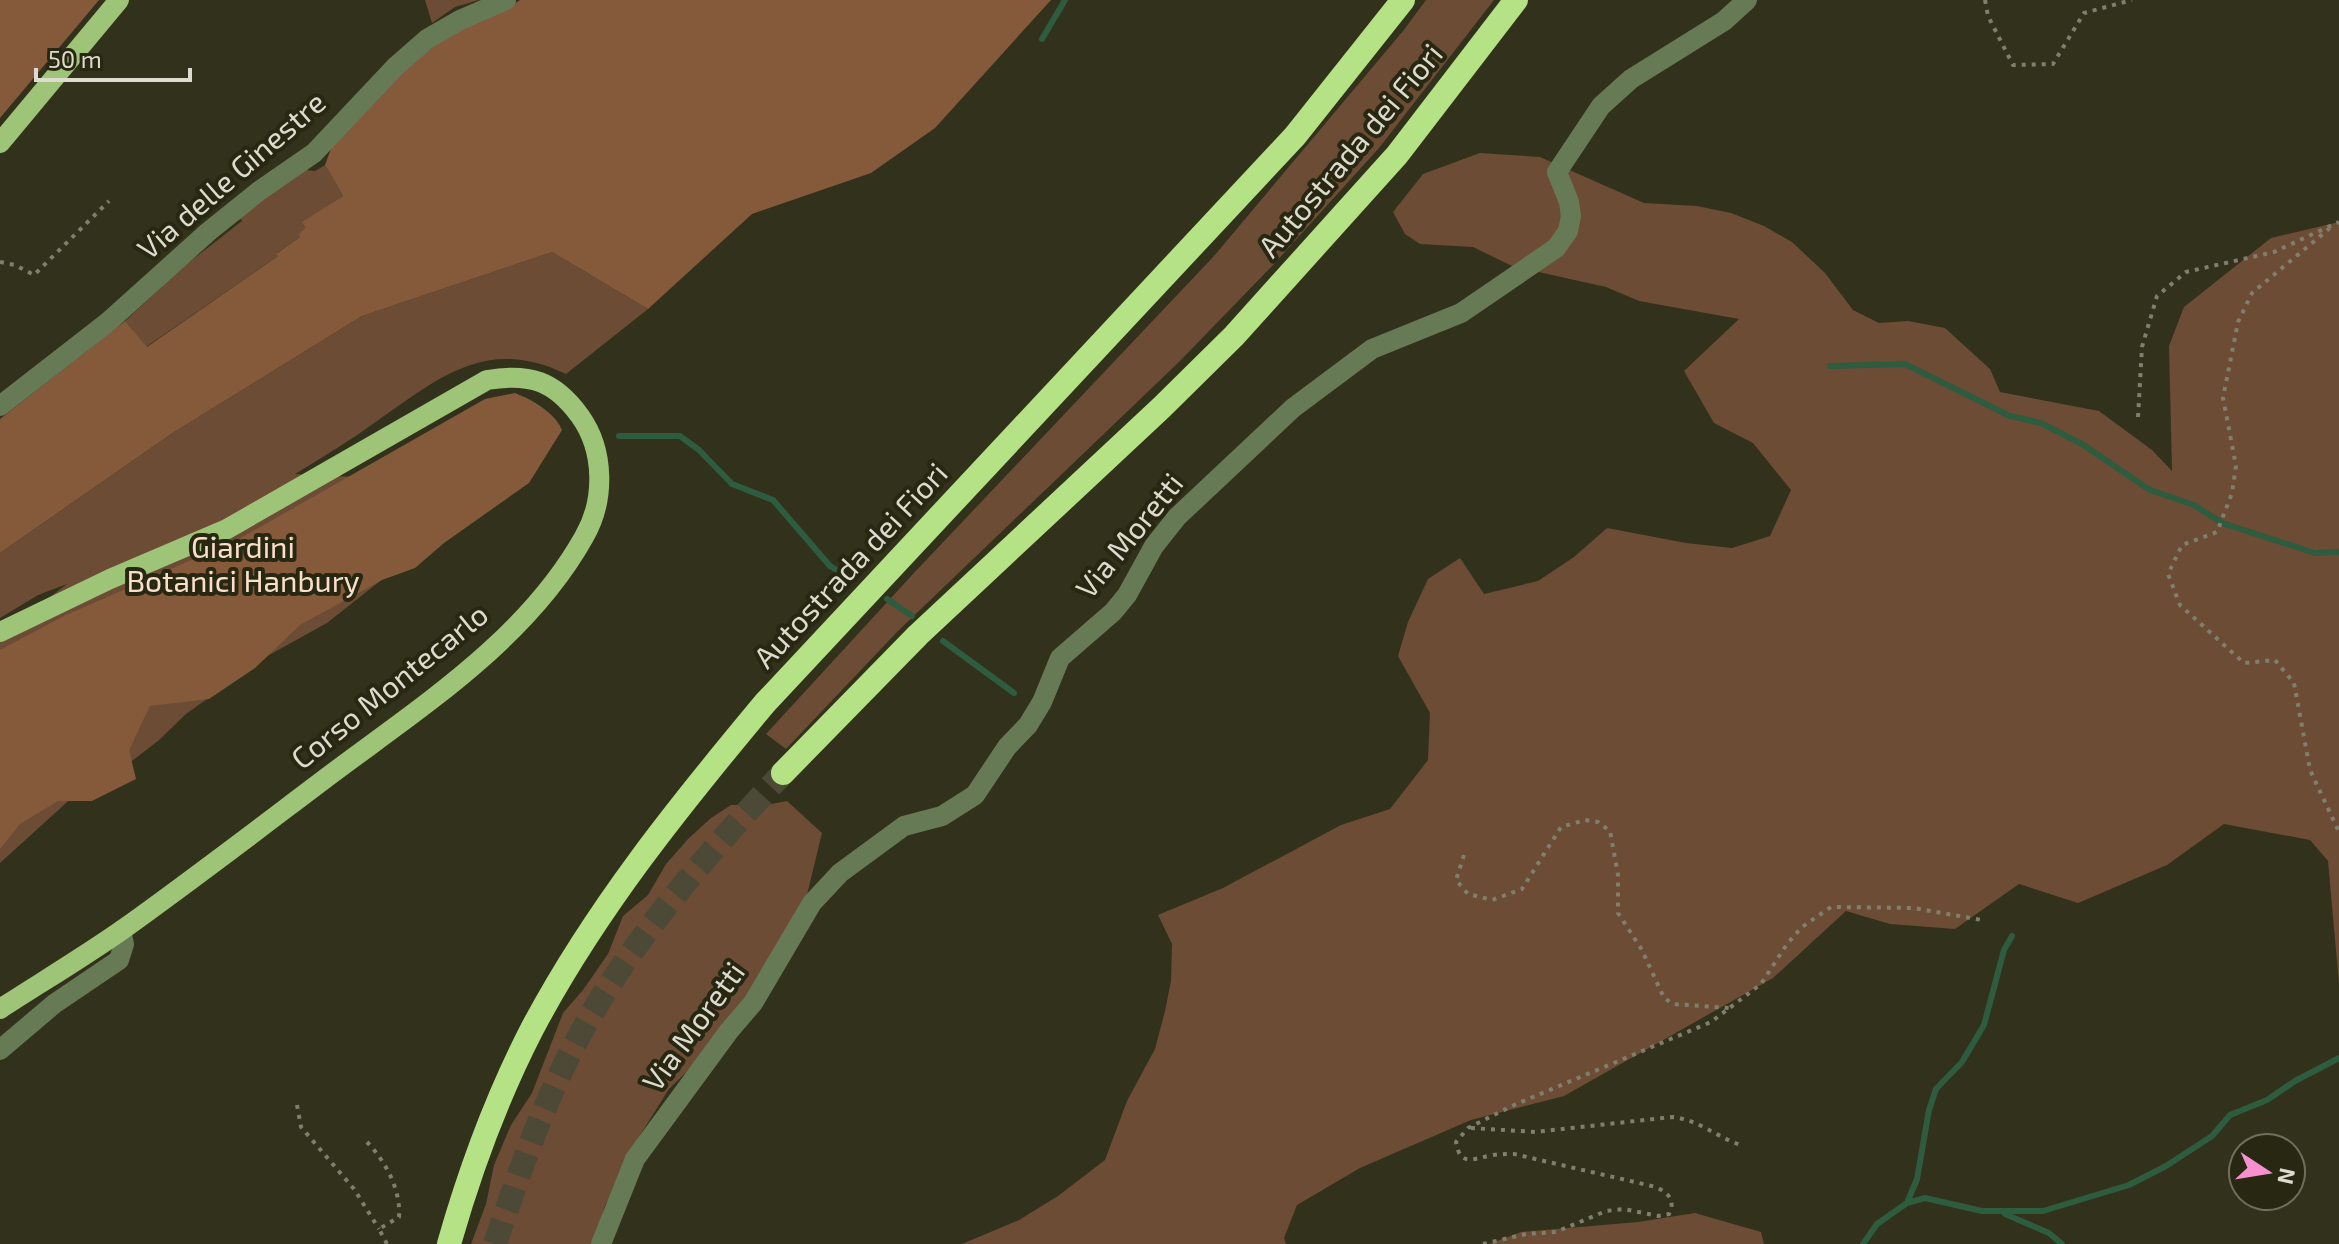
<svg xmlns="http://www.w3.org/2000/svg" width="2339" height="1244" font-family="'Exo 2',sans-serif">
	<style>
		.green { fill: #6c4c35 }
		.forest { fill: #845a3b }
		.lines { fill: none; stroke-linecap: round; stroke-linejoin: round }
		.stream { stroke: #2e5c3f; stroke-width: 6 }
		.highway-tunnel { stroke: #4c4a37; stroke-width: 24; stroke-dasharray: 24 12; stroke-linecap: butt }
		.path { stroke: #807f6e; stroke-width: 4; stroke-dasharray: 4 6; stroke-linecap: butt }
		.minor { stroke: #677a56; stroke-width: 20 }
		.major { stroke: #9ec478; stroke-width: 20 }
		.highway { stroke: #b4e284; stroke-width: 24 }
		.labels { text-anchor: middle; stroke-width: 8; stroke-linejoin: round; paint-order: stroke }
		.street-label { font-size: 30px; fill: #dcdbce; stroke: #282712 }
		.park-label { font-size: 30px; fill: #f9deca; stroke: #282712 }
	</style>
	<rect width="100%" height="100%" fill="#32311c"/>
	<path class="green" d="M425,0H479L455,7L432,23Z
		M1426,0H1494L1379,148L1274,264L1180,361L898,631L786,749L766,734L913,574L1214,256L1403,31Z
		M1480,153L1540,157L1644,203L1697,206L1731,213L1764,226L1792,242L1825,273L1853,310L1879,323L1908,321L1945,328L1990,369L2000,392L2099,411L2152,450L2172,471L2169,346L2184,307L2271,238L2339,222V984L2328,861L2310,840L2224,824L2167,865L2078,903L2019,884L1955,929L1890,924L1846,911L1773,978L1564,1096L1471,1120L1360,1168L1297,1205L1284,1238L1286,1244H962L1019,1220L1058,1196L1105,1160L1127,1101L1155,1049L1165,1011L1171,981L1172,944L1158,915L1223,888L1341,825L1390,809L1428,760L1430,713L1398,656L1408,622L1428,579L1460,558L1484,594L1538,581L1574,557L1607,528L1686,543L1732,548L1770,536L1791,490L1753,443L1714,423L1684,371L1739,319L1639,301L1606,287L1512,266L1473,247L1420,244L1405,234L1393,212L1423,174Z
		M325,165L343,196L303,222L307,228L300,237L277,253L278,256L146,347L125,321L183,267L242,221L238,215L306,170L315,171Z
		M552,252L648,309L566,374C487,336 440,377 377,421C351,440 323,457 295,474L376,478L394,570L327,623L269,655L186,714L158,741L128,764L76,794L0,863V635L67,584L38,595L0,618V553L171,434L362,316Z
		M787,801L822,833L805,903L735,1016L708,1051L669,1089L637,1140L604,1208L596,1244H471L486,1204L494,1165L511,1125L532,1093L563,1013L583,990L608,954L623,916L648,895L666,864L688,839L711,818L731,805H766Z
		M1695,1213L1761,1232L1764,1244H1489L1521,1232L1638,1222Z"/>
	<path class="forest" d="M0,0H99L0,118Z
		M520,0H1051L935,128L871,173L752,214L648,309L552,252L362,316L171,434L0,553V419L125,321L147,347L278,256L276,254L300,237L299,234L306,228L302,222L343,196L325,165L332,146L392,79L456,26L504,11Z
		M515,393C533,400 555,413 562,430L529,483L444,543L415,568L382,580L300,625L255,668L209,699L150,706L129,750L136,779L92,801H58L20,824L0,849V650L64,616L239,539L485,399Z"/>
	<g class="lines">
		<path class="stream" d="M1042,39L1065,0
			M1830,366L1905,364L2010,416L2041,423L2082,444L2150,490L2194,505L2222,523L2315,553L2339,552
			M619,436H680L699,450L732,484L773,500L830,566L853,580
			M887,599L912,616
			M943,641L1014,693
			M1907,1203L1917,1179L1929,1110L1936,1089L1962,1062L1984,1025L2004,950L2012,936
			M2005,1214L2049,1233L2062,1244
			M1863,1244L1877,1224L1907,1203L1925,1198L1982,1211H2043L2129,1185L2166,1166L2212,1136L2230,1115L2267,1100L2295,1081L2339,1058"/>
		<path class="highway-tunnel" d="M495,1244C522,1164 550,1083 594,1010C646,923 714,847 783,773"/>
		<path class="path" d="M1985,0L1988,16L2013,65L2053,64L2084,13L2132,0
			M2330,228L2252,293L2238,322L2223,398L2236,466L2232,493L2217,532L2182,545L2168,574L2180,605L2244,663L2275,660L2294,683L2310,770L2339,832
			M0,262L15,265L34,275L109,201
			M2138,417L2142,347L2157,296L2186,272L2274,252L2339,222
			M1464,855L1456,880L1468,894L1492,900L1522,889L1561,827L1585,820L1598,822L1610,831L1618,875V913L1642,950L1664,998L1673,1004L1730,1008
			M297,1105L301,1127L354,1189L379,1229
			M1471,1128L1535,1132L1672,1117C1698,1119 1719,1139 1744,1146
			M367,1142C385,1161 401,1189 399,1217L379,1229L387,1244
			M1483,1244L1526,1234L1556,1232L1606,1211L1624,1209L1658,1216L1669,1214C1676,1200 1668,1193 1656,1187L1514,1154C1507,1154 1500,1154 1493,1155C1474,1158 1460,1168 1456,1142L1468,1128L1514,1105L1711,1022L1761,984L1787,944L1802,927L1831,907L1914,908L1982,920"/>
		<path class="minor" d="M0,406L108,322L208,232L259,191L314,153L395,67L427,39L460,20L506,0
			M0,1050L54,1004L119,960L124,944L121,931
			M601,1244L635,1159L729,1031L753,1003L812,903L840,873L904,826L942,816L975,795L1007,747L1028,725L1042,702L1060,658L1113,612L1127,595L1154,546L1177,517L1293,408L1372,349L1461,313L1556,248L1568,231L1571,216L1569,202L1557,172L1601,106L1631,79L1724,21L1747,0"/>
		<path class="major" d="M0,143L119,0
			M0,632L110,579L227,529L487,380C529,373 554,380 580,416C605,451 605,501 584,537C527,639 422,706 330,775C261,827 192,880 122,930C82,958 40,983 0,1009"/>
		<path class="highway" d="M783,773L918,635L1161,408L1234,336L1397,155L1516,0
			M449,1244C470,1170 497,1097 532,1029C595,910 679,806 765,703L1295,136L1403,0"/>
	</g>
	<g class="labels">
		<g class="street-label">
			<text transform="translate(1351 151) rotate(-50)" y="10">Autostrada dei Fiori</text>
			<text transform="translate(232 176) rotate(-41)" y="10">Via delle Ginestre</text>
			<text transform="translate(1130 536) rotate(-51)" y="10">Via Moretti</text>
			<text transform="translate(851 566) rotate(-47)" y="10">Autostrada dei Fiori</text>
			<text transform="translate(390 687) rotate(-39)" y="10">Corso Montecarlo</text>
			<text transform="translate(694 1027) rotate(-54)" y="10">Via Moretti</text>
		</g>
		<g class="park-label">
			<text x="243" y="558">Giardini<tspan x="243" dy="34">Botanici Hanbury</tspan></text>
		</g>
	</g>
	<g transform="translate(2267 1172) rotate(102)"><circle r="38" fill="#282712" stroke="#706f5d" stroke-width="2"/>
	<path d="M0-6L14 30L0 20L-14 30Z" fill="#f790ce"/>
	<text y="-12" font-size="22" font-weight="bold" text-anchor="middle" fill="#dcdbce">N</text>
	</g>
	<path d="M36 68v12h154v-12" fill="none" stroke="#dcdbce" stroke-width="4"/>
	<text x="48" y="68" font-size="24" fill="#dcdbce" stroke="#282712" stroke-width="6" paint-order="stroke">50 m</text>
</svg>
